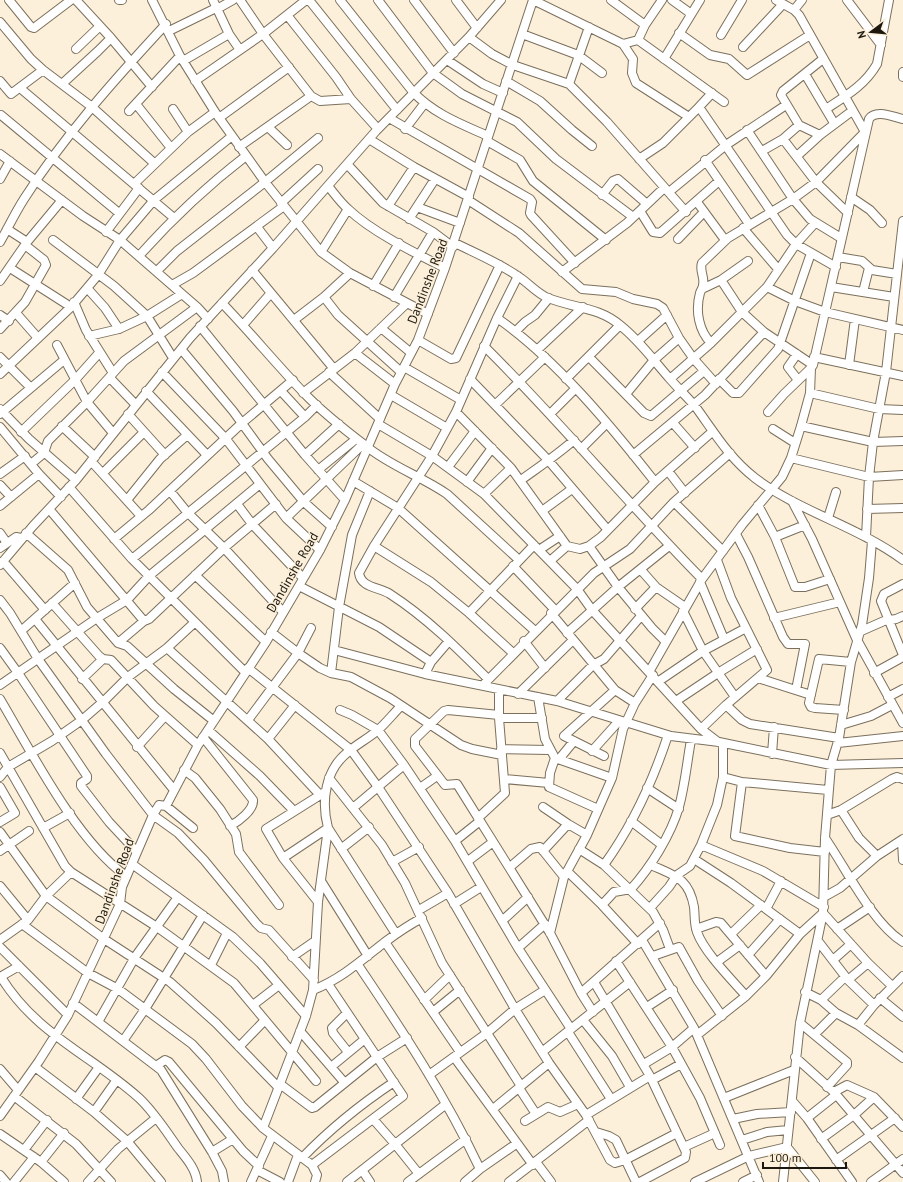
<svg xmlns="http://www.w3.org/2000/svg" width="903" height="1182" font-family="'PT Sans',sans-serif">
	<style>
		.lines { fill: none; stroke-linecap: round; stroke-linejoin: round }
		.minor-casing { stroke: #7b705d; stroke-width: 10 }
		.minor { stroke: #fff; stroke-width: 8 }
		.labels { text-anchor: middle; stroke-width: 3; stroke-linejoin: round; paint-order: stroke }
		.street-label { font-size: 13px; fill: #1c1810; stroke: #fdf0da }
	</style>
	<rect width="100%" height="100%" fill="#fdf0da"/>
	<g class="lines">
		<g class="minor-casing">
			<path id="minor" d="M9,0L31,27L34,28L71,0
				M76,0L111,38L152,87
				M119,0H122
				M152,0L180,56L215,112L265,182L321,252L350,273L428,314
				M213,0L229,34L240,50
				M240,0L263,34L311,96L320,101L351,99
				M309,0L397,110
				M340,0L413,92C434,114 461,124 488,136
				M378,0L433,73L462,94L517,122L556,159L633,217
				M414,0L454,53
				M456,0L477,28
				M533,0L623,44L638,40
				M611,0L645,25L638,40L724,102
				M672,0L690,13
				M847,0L881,45
				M217,9L233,0
				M794,10L802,0
				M287,15L336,77L351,99L378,129
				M0,22L31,59L43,70L92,107L154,163
				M645,25L662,0
				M169,31L216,8
				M679,33L710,55L729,59L747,75L810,35
				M522,34L578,55L602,73
				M721,35L742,0
				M469,37L492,54L513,65L569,84L607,122L686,212
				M623,44L633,59L632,73L636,83L689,117
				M743,47L783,4
				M76,49L100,26
				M664,59L700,0
				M447,60L483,84L503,93
				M183,61L229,34
				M903,72V77
				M805,74L834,123
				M0,81L11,94L43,70
				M195,81L263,34L306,0
				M506,81L540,101L572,130L592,146
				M62,84L98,51L111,38
				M569,84L589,27
				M20,88L174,218
				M712,93L699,107L787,235L796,244L836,267
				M136,104L171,148
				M173,109L188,132
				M826,109C846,96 865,85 877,64L889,0
				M129,111L180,56
				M1,115L119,213
				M219,118L289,67
				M389,118L530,199L532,202L530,213L531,215L575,263
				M799,125L783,139L816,182L848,213
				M268,127L287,145
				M405,129L424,104
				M747,130L793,199L810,219L841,238
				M820,135L799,125L781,95L783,91L823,59
				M369,139L414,167L469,197
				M487,141L520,160L533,181L606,240
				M239,147L311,96
				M762,151L783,139
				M0,154L83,216L120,240L197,307L208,319
				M797,156L820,135L852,111
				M639,159L663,143L699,107
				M705,160L749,224
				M347,164L383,203L433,232L453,247
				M0,179L10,161
				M134,184L188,132L215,112
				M328,186C334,193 340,202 348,209C372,232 415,253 445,268
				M669,192L726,145L786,105
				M602,195L613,181L618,179L647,204
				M851,197L870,210L882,223
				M468,200L519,233L582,289L616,292L633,299L657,304L663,308L679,338L693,358L716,384
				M697,202L725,240
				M281,203L318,169
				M388,206L414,167
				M417,207L460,223
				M640,211L653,232L660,233L719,181
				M409,219L435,179
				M257,227L273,248
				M743,228L778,269
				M7,229L27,242
				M106,232L139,188
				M678,239L704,212
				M53,240L114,286L147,316L173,358
				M0,242C8,228 15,213 24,199C64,136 115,79 166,24
				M455,243C475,253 497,262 516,275C528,282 536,293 548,298C573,308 600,307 621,326C640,341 654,361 670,379C678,388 687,397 695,406C714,432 729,458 755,478C800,512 857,526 903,560
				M321,252L348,209
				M139,256C172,219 207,186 246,156
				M838,257L862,261L872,270L897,274
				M10,268L71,307
				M252,270L334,369
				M157,271L177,251L265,182L318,138
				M562,272L627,223L664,188
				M721,280L742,312L764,332L813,365
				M0,281L27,242L62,200
				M172,285L193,273L284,206
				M373,286L399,243
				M767,287L795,301L825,312L903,330
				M831,287L894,297
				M87,288L105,308L119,329
				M702,289L721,280L748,261
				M863,292L869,268
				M324,297L338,315L401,372
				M394,297L433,232
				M74,302L86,330L113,373
				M222,303C250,332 276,364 304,393C322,412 345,430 366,446C390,466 421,476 447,494L519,560
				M16,313L38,338
				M0,315L9,321
				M497,318C555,358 611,426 655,482
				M294,320L324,297L350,273
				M243,325L271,293
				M200,326L305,455L345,500
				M381,328L410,352
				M0,329L25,302L46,265L44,260L25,245
				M516,331L525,322L535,315L549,298
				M89,336L119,329L147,316L182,294
				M418,340L451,359L456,358L500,265
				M638,341L667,315
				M711,343C699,331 695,311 700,293C701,290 703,288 703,285C705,277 699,270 702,263L728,238L793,199L816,182L865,132L799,15L794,10L776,0
				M57,345L87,402L113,433
				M484,346C560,421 627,503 702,579
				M181,349L233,411L268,459L304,502L332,527
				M537,350L583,307
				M355,353L395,384
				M797,354L788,367L798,380
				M0,357L30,387
				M589,357L644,413L651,416L704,371
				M814,357L903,376
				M849,365L855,319
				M404,367L461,400
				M162,372L226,439L286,518L320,550
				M329,372L380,419
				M0,374L71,307L98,275L120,240L154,200L232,136
				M110,378L135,404
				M470,379L548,460L607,529
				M566,379L620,325
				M670,379L711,343L767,287L796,244L815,223
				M719,379L733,393H739L778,349L811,253
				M146,391L207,455
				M281,391L305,417
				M303,393L355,353L406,304
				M810,393L879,409L903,410
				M626,394L654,360L679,338
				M391,395L447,428
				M495,405L545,357
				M0,409L29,439L76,480
				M456,412L511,468L567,546L580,549L589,546
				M768,412L784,394L811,368
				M0,414L64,360
				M128,414L165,455
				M550,414L575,389
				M673,423L695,448
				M378,424L432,456L484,494L577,589L592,610L701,729L718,742
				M62,426L95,457
				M801,426L873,442L903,441
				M0,427L39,474L61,497
				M773,429L795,443
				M21,432L75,380L99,353
				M581,449L606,424
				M305,455L339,424
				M633,455L705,395L764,332
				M791,458L869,477L903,475
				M91,461L141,516
				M31,464L44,453L48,441L87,402L124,361L197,307
				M448,467L475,431
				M318,470L356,439
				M668,471L685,493
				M103,473L143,433
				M0,474L25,456
				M521,480C539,467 557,455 574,440
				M353,481L398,508L535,631
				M467,482L492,448
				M0,485L11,497
				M69,487L132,559L245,672
				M170,491L187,512L224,548L283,612
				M484,494L511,468
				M127,500L160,459L186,436
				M792,501L812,539L856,638L903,723
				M674,502L723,551
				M237,504L252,524L303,578
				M758,505L775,537L795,587H805L830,579
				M0,506L39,474
				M49,509L144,621
				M867,509L903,508
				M542,511L572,489
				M286,518L363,444
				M828,518L836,492
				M0,533L7,543
				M26,533L68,570L87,607L118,643L127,646L174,689L214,721
				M736,534L748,557L783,637L788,644H805L796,690
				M775,537L805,525
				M866,537L869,477L873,442L886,372L903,221
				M114,539L149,510L242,423L293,380
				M374,546L431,582L469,613L513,653
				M0,548L16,537L22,538
				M539,550L560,536
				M132,559L305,417L317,405
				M3,561L45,610
				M550,561L567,546
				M0,565L33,526L76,480L190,338L273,248L376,131L469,37L501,0
				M513,566L555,610
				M641,570L656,587L685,607
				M195,575L266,642
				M700,582L724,639
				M903,584L884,594L881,601L903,655
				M299,586L379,627L431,662
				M0,600L10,613L38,659L106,754L153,815L178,833L204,860L256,923L261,928L269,930L314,980
				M52,603L99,656L103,659L111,660L154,706L198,745
				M635,609L656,587
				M683,611L703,651L735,697
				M469,613L534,545
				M551,613L615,690L635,703
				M774,618L840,602
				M35,619L174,790
				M21,631L75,583
				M271,632L298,653L320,668L331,673L351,677L390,698L461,745L472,749L502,755
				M859,632L884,621L896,619L903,616
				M567,633L618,587L669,546
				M524,641L545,668
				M666,642L652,628L618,587L589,546L601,537L655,482L712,432
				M118,643L144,621L149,619L224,548L276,504
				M0,648L18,673L87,776V779L81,783V786L109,822L136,851
				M167,648L268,739L320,795
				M334,650L425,674L557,701L671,736L719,742L831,765L903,763
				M248,668L351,750L378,787L448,893L515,1009L549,1063L586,1115L610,1160L615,1163L625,1160L677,1133
				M649,672L702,579L742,525L782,477L791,458L801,426L810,393L811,368L813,365L869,119C876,109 893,117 903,119
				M331,673L339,607L352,535L370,491
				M874,673L903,657
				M425,674L431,662L449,641
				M758,678L811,695
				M82,679L103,659
				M488,679C457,648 427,618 390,594C379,587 361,588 359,573L374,546L432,456L456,412L497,318L518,276
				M659,681L703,651L746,628
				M485,683L594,573L630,549L674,502L730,453
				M0,685L97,618L127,600L149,576L260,484
				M518,694L573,640
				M538,697L545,739L555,758L612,778
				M888,697L903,689
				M0,699C32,753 76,840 126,876
				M557,701L593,665L604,659L641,616
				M676,701L718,673L757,649
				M726,705L742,720L750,724L839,738
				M340,710L352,715L378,730L404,765L455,841L518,948L571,1029
				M844,710L815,708L811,707L809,703L819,659L851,662
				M499,715L448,710L444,711L415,739V746L445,785L457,784L550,933L581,993L593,1012
				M499,718H542
				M248,720L298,653L311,628
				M841,725L871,716L892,705
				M701,729L726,705L767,670L731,598L717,560
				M208,730L260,776L294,811
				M203,737L253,800C254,810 238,822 230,826
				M268,739L295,705
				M838,743L903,736
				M137,747L165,716
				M501,749L549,750
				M592,751L619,721
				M0,753L65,866L71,872L157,927L234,983L316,1081
				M772,754L774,727
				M604,756L564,736L615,690
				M555,758L550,773L549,787L598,809
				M560,758L574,741
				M184,770L195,778L220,809L236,834L239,852L279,905
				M0,777L8,767L52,741L82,720L105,700L128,677L167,648L194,623
				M723,777L742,782L828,790
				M329,778L382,845L405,883L442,963L521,1086
				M504,779L549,783
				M742,782L735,836L790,848L825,852
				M0,787L15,813L0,822
				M420,788L437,776
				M647,788L679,809
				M166,806L193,828
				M543,807L568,824
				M353,808L404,765
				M841,810L859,838L877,856
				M827,815L841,810L892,779L897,777L903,779
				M478,818L505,793L499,718V690
				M631,821L662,845
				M43,828L70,813
				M0,832L46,896L104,939L170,982L216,1023L279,1088
				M825,838C846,868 872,923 903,942
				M455,841L480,821
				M902,841L903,860
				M701,845L763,871L824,907
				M341,849L369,827
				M579,849L604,865L653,912L663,930L670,949
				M0,851L29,831
				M543,851L568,824L587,835
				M283,858L328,828
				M694,859L731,883L800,934
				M468,861L493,842
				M392,862L419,847
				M132,864L233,937L260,963L306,1016
				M604,865C632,826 653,781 668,735
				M651,865C675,876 689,878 694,907C695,915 694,924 697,932C704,952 732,980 746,996
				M510,867L531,849L540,847L564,877
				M567,871L602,905L638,944
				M321,881L368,956
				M0,886L28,920
				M824,897L840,888L877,856L903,839
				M318,902L283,858L266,829L325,792
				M454,904L481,887
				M602,905L614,892L631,889C650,868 671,835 679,807C685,785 687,762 691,740
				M650,908L669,887L677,875L690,866L701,845L717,805L723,777V743
				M766,909L781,881
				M419,910L448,893
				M502,921L528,897
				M22,924L88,973L118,989L192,1044L206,1059L242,1106L263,1128L312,1165L317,1175L315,1182
				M696,929L716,922L721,923L766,976
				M837,929L870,907
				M550,933L564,877L587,835L612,778L623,729L635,703L653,675
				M396,934L328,828C321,801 325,770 348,752C357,744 369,738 378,730C386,723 393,714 401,706
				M731,934L761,905
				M0,940L28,920L46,896L71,872
				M642,940L694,1028L759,1182
				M818,941L848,980L874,1005
				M385,942L460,1052
				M0,947L68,1015
				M518,948L545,924
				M748,955L780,919
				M653,956L679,947L698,981L722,1016
				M292,957L315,941
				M833,960L851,944
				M616,961L672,1047L700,1098L720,1145
				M717,962L740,945
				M211,965L227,933
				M358,965C402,1030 446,1097 480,1169
				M0,977L19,966
				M1,977C36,1034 91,1055 139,1098C154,1112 166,1131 178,1148C186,1158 196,1169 197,1182
				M848,980L868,963
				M594,982L650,1076L686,1152L685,1158L640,1182
				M313,990C341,979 362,960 385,942C397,933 409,925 422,918
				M805,992L821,1000L836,1013L858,1025L903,1058
				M581,993L660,923
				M880,998L903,1017
				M424,1000L450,975
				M821,1000L845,977
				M73,1003L161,1070L212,1152L222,1171L224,1182
				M253,1005L279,985
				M647,1007L673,990
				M433,1012L460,990
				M347,1013L332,1028L333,1033L348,1052
				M583,1020L612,1056L630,1087
				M98,1022L135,957L178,897
				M800,1023L847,1062V1065L827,1087
				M858,1025L874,1005L903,976
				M300,1031L344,1082
				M568,1032L611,1099
				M815,1034L836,1013
				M697,1035L746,996L766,976L800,934L823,913L868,963L892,986
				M123,1041L145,1009L203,915
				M239,1047L265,1020
				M542,1052L630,982
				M454,1057L533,1165
				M795,1057L834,1092L903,1173
				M644,1064L672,1047L694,1028
				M156,1066L165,1060L169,1062L243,1151L259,1166
				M35,1067L94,1112L127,1141L161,1182
				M331,1067L365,1039
				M0,1069L18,1090
				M429,1075L487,1033L515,1009L545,990
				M652,1080L681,1064
				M280,1084L312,1108L315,1107L377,1057L407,1038
				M519,1088L536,1114
				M834,1092L847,1085L874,1097L903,1127
				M14,1096L76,1144L111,1182
				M724,1098L794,1070
				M76,1099L99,1067
				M793,1102L807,1118L852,1182
				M493,1109L549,1063
				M94,1112L116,1081
				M586,1115L650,1076
				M0,1116L39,1061L68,1015L120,904L122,887L153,815L159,805L166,806L198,745L266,642L320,550L345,500L395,384L418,340L445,268L533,0
				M807,1118L836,1095
				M373,1119L395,1144L419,1174
				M733,1119L757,1114L791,1112
				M525,1121L548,1107L560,1112L578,1104
				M263,1128L306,1016L313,990L318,902L328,828
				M596,1132L609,1136L616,1140L636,1182
				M0,1134L41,1162L64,1182
				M821,1139L854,1115L874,1097
				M742,1140L767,1132L788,1130
				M684,1147L715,1133
				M24,1150L47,1120
				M212,1152L233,1139
				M302,1158C329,1130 361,1104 394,1082
				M836,1160L895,1118
				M41,1162L64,1133
				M536,1162L551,1182
				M312,1165L403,1096L328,984
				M257,1170L280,1182
				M362,1170L370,1182
				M0,1175L6,1182
				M14,1182L34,1157
				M88,1182L118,1149L156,1118
				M251,1182L272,1136
				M288,1182L298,1155
				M347,1182L446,1104
				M408,1182L466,1139
				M465,1182L480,1169L516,1144
				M509,1182L589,1120
				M695,1182L749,1156L787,1147L815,1182
				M743,1182L757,1175
				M783,1182L800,1023L823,913L825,838L831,765L839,738L851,662L862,625L869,578L872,541
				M871,1182L903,1159"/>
		</g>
		<use href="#minor" class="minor"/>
	</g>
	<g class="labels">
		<g class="street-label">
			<text transform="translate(427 281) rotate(-69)" y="5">Dandinshe Road</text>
			<text transform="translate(292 572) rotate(-60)" y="5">Dandinshe Road</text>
			<text transform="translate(114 881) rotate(-70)" y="5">Dandinshe Road</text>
		</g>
	</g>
	<g transform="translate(871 32) rotate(254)" stroke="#fdf0da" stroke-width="3" paint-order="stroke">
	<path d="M0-3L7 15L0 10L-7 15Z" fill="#1c1810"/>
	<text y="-6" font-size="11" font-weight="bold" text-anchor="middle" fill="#1c1810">N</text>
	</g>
	<path d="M763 1162v6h83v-6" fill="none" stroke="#1c1810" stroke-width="2"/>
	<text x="769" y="1162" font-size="12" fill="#1c1810" stroke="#fdf0da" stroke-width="3" paint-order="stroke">100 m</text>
</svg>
